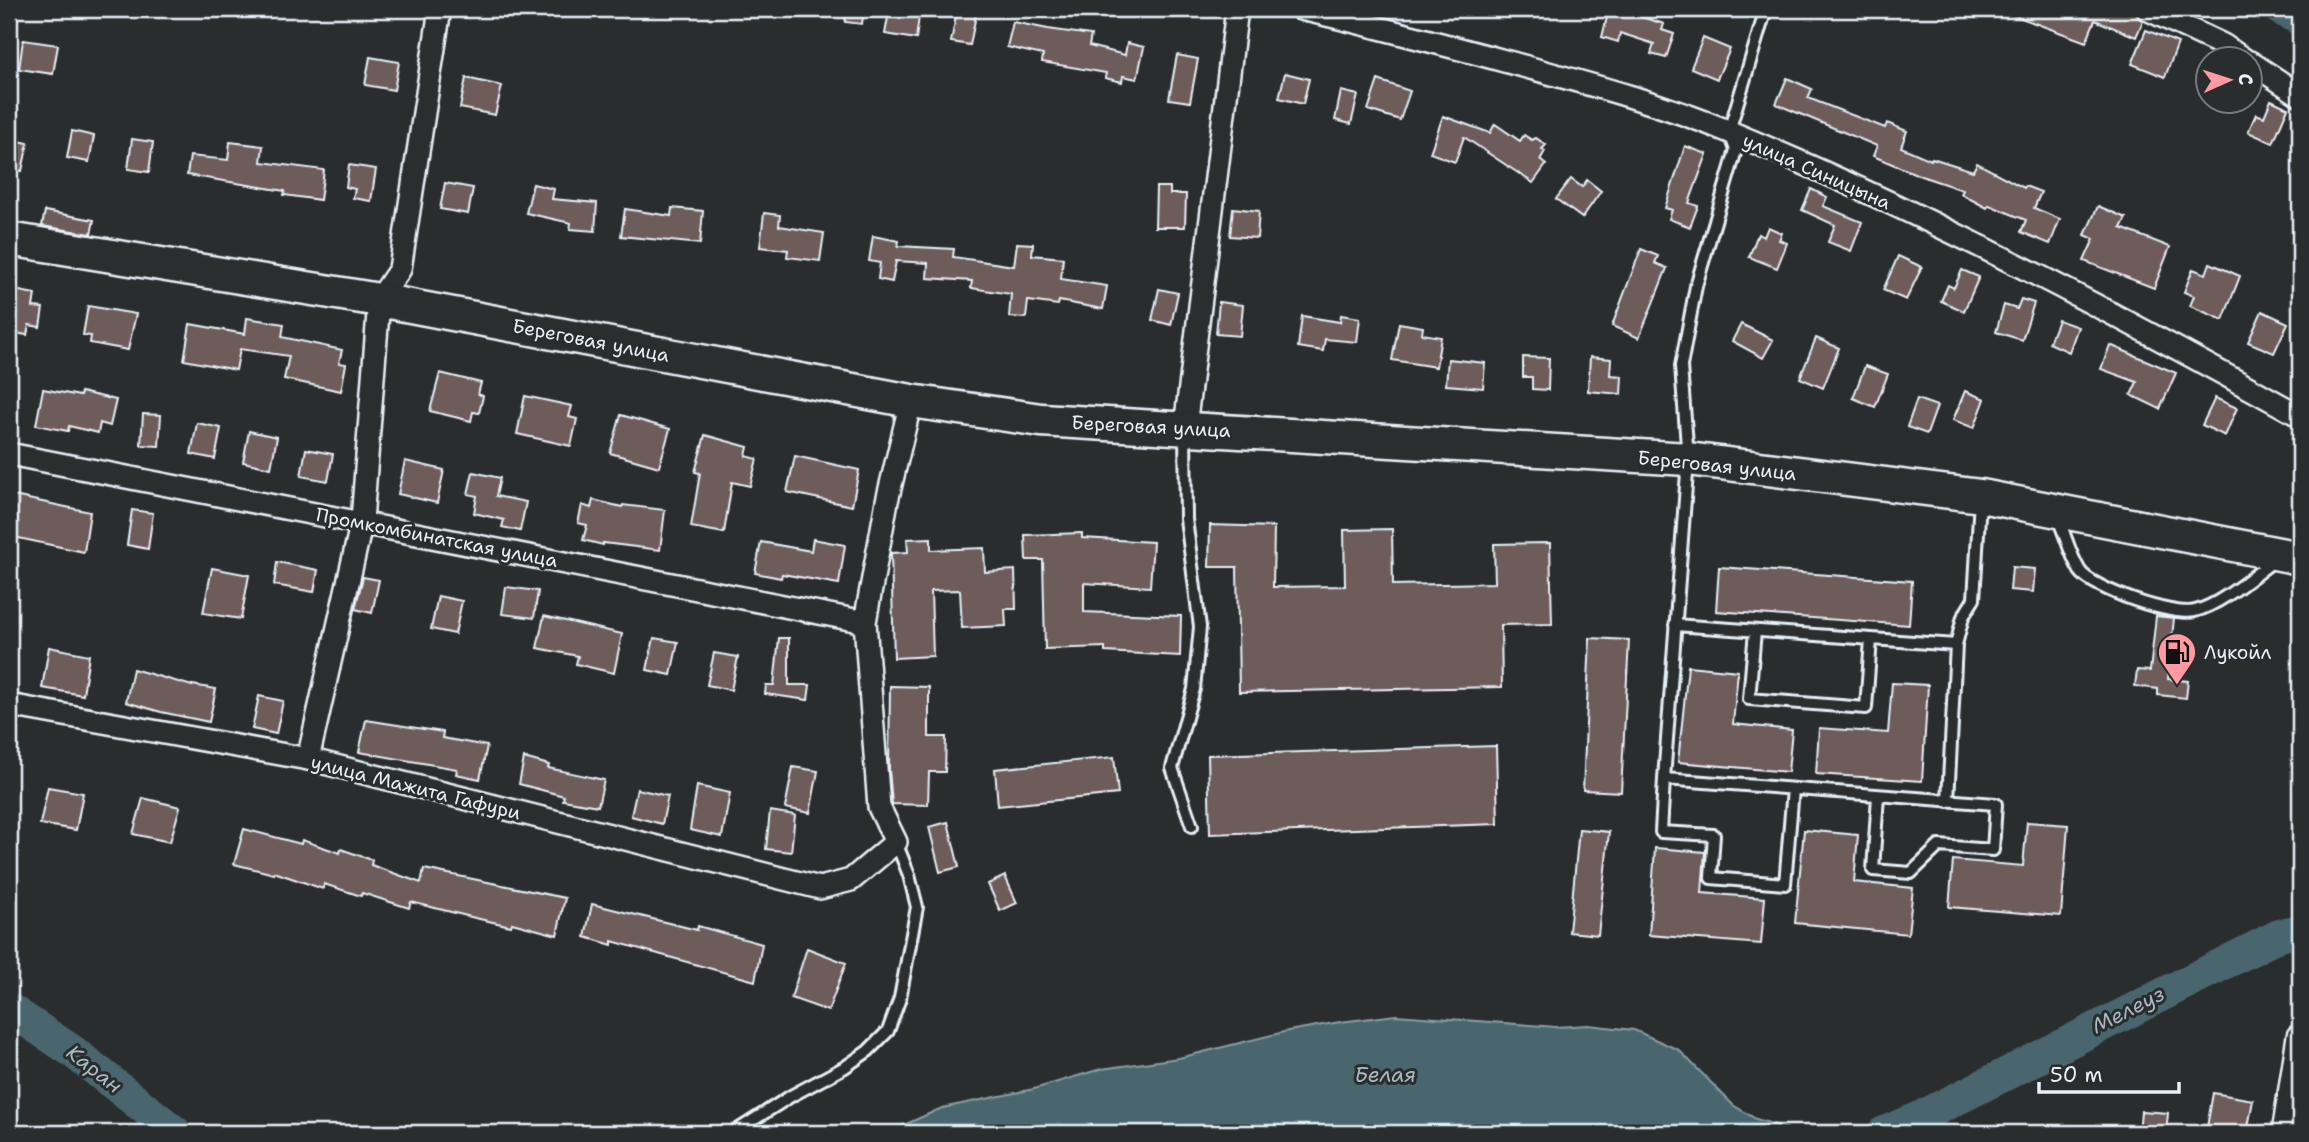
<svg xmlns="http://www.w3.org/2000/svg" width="2309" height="1142" font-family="'Shantell Sans',sans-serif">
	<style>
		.water { fill: #4a666e; stroke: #899ea5; stroke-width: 2 }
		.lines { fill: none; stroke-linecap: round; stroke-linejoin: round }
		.river { stroke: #4a666e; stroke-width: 33 }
		.building { fill: #6e5c5a; stroke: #e8f1f8; stroke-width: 2 }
		.service-casing { stroke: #e8f1f8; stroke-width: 16 }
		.minor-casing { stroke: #e8f1f8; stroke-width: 26 }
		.secondary-casing { stroke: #e8f1f8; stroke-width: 37 }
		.service { stroke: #2a2d2e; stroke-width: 10 }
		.minor { stroke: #2a2d2e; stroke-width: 21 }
		.secondary { stroke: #2a2d2e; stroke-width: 32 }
		.labels { text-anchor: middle; stroke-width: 6; stroke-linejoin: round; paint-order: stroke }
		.street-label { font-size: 19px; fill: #e8f1f8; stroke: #2a2d2e }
		.poi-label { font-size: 19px; fill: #e8f1f8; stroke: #2a2d2e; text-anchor: start }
		.water-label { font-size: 21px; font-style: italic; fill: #a9b9c1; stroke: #2a2d2e }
	</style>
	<rect width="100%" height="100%" fill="#2a2d2e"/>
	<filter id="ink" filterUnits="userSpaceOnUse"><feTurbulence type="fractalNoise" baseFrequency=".0143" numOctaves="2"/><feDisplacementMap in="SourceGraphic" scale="14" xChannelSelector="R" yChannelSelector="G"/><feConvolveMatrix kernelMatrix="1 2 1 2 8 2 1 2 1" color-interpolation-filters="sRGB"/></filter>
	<g filter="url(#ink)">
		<path class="water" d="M1396,1015L1556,1027L1588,1025L1634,1030L1679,1050L1733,1105L1756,1119L1802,1133H886L942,1108L1034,1089L1101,1069L1179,1058L1288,1031L1340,1022Z"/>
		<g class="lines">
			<path class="river" d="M2280,9L2300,19
				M9,1009L72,1051L176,1133
				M1883,1133L1917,1119L2278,936L2300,930"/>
		</g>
		<path class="building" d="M847,9H864L862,24L845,22Z
			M898,9H920L916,39L885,34L888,17L897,18Z
			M1609,9H1627L1626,12L1664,24L1662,30L1674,34L1666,58L1651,54L1654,44L1620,33L1618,42L1602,37Z
			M2003,9H2131L2143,21L2136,37L2095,20L2086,42L2002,11Z
			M957,11L976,15L970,45L951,42Z
			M1013,22L1048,29L1091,35L1089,46L1125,55L1127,43L1144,47L1137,79L1123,76L1122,82L1105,78L1106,73L1042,62L1043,55L1007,47Z
			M2146,30L2178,43L2165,77L2132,64Z
			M1703,38L1730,49L1717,79L1691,68Z
			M23,40L58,45L53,74L19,69Z
			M1177,55L1198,59L1190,102L1169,99Z
			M370,57L399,62L394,90L365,85Z
			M1285,73L1309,79L1303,104L1279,98Z
			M466,78L502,86L495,115L460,108Z
			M1787,78L1812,89L1808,98L1885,128L1887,123L1907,131L1901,147L1931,160L1932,158L1973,171L1977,163L2024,188L2025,186L2041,192L2034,208L2060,219L2050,244L2021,232L2026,220L1989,205L1987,208L1961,194L1963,190L1921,176L1873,156L1877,146L1776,104Z
			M1378,80L1410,91L1400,120L1368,110Z
			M1341,91L1358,95L1351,124L1335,120Z
			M2271,100L2288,108L2273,143L2248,132L2256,114L2264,117Z
			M1443,116L1490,133L1495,124L1520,141L1524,135L1532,140L1536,138L1546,145L1542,149L1545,151L1540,160L1546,165L1533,183L1464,137L1455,162L1430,153Z
			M72,131L94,136L89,162L67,158Z
			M9,139L28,143L22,171L9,169Z
			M132,139L153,142L149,172L128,169Z
			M230,142L263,146L261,162L324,170L320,200L284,195L285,191L187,175L190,156L228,160Z
			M1685,146L1707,154L1689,203L1698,206L1690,227L1669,219L1672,210L1665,208Z
			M349,165L376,169L371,201L353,198L355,189L346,187Z
			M1571,179L1582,187L1587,180L1601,191L1582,218L1556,199Z
			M445,183L473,188L468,214L440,209Z
			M533,184L554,189L552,199L597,203L595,231L570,229L571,223L526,213Z
			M1156,187H1170V194H1186L1185,227H1155Z
			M1811,189L1827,197L1823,206L1862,222L1851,251L1828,242L1835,225L1802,210Z
			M2098,206L2126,218L2121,228L2170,247L2154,288L2084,261L2094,239L2085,235Z
			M672,208L703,211L700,244L621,236L625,209L671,216Z
			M1233,208L1259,211L1257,238L1230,236Z
			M45,211L94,220L91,234L42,226Z
			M764,213L780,215L779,226L824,233L820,261L787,257L788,250L760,247Z
			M1768,227L1782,233L1779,240L1787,243L1777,268L1749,257L1758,234L1764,237Z
			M873,236L899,241L898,246L954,249L953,257L1014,266L1017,243L1033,244L1032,255L1063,258L1061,279L1107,286L1103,309L1059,301L1058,305L1028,301L1026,318L1009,317L1011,294L971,288L972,281L927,278L928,263L896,261L892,282L878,279L880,263L869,261Z
			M1641,249L1658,256L1655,263L1667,268L1639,338L1612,326Z
			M1898,256L1922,267L1906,300L1883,290Z
			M2210,263L2240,276L2223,320L2190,306L2194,296L2184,292L2193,269L2206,274Z
			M1962,270L1979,277L1964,311L1941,301L1948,285L1954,288Z
			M9,289L35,294L33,307L43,308L40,327L29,325L27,335L9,332Z
			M1159,289L1178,293L1171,325L1152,320Z
			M2021,299L2034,303L2022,340L1996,332L2004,305L2017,309Z
			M1219,302L1243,305L1240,336L1216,334Z
			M88,306L136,314L128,350L90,343L91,336L83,335Z
			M2262,311L2288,323L2274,353L2248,342Z
			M1341,315L1360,318L1357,342L1325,339L1323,351L1298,347L1302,316L1340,322Z
			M247,318L284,324L282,337L342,350L339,363L346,364L341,391L284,379L289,356L240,349L236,370L184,360L190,324L245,334Z
			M2058,320L2078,327L2069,352L2049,343Z
			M1399,323L1423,327L1422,334L1441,337L1436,367L1392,360Z
			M1741,324L1773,340L1763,358L1732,341Z
			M1816,338L1839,348L1823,388L1800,378Z
			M2110,345L2176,373L2160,409L2131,395L2137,382L2101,369Z
			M1523,357L1549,358L1548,390L1532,389V377H1523Z
			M1590,357L1611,359L1610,375L1622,376L1621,394L1588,391Z
			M1448,359L1485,363L1483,388L1446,385Z
			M1865,366L1888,374L1875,407L1853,398Z
			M440,373L481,383L478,394L483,396L479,413L473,412L471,421L430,411Z
			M43,389L80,396L81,392L116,400L110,426L100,423L98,433L69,426L68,431L36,425Z
			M1965,391L1985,399L1974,428L1953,420Z
			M525,396L572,406L569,417L577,419L571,446L517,434Z
			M2215,398L2237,408L2225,436L2202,425Z
			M1917,399L1937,406L1927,434L1907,427Z
			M143,414L161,415L159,446L141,445Z
			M621,415L670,429L659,467L610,453Z
			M197,423L221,428L215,459L191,454Z
			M249,431L277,437L271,468L243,462Z
			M705,435L748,447L746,456L757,459L750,486L732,482L724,533L691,527L700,473L695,472Z
			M306,449L333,454L328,481L301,476Z
			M795,456L859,470L852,506L787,492Z
			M405,461L444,470L437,503L398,494Z
			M473,472L500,478L496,496L526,502L520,531L502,527L504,520L474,513L477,496L468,494Z
			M9,495L90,512L84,552L9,536Z
			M593,500L622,507L623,505L665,510L660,550L603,543V545L583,540L587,525L578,523L582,505L591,508Z
			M132,510L153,513L148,549L127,545Z
			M1210,525L1274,527L1273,587L1345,586L1344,530L1392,529L1393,585L1495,583L1494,544L1550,543L1552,624L1501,625L1502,687L1239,692L1237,567H1209Z
			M1082,533V538L1153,542L1150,587L1084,583V612L1181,616L1180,656L1105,652V647L1045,649L1043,560H1026L1025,535Z
			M931,538V550L984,548L985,572L1015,570L1016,609H1005L1006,626L962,628L960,590L931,591L933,656L894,658L891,553L908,552L907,539Z
			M813,539L845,545L839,584L782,574L781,578L755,573L761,542L811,551Z
			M277,562L318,570L314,592L274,585Z
			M1719,567L1912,581L1909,625L1716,611Z
			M2012,567L2035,569L2033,592L2010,590Z
			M212,568L249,575L241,619L203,613Z
			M363,577L379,580L372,613L355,609Z
			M506,587L538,591L534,618L502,614Z
			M438,596L462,601L455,634L431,629Z
			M544,616L622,634L614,673L576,664L578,656L537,648Z
			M2156,616L2174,618L2168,679L2188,681L2186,698L2158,695V689L2135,686L2137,670L2150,671Z
			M654,638L678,642L671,675L647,670Z
			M779,638H789V685H810L808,700L765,694L766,685H774Z
			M1590,638L1629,640L1621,792L1583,790Z
			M49,647L89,655L83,695L42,688Z
			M714,653L738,657L731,690L707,685Z
			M1688,666L1738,671L1733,724L1792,730L1788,772L1678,762Z
			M133,669L192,686V685L216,689L209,722L161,712L126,702Z
			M1892,683L1928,685L1922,781L1816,774L1819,728L1888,733Z
			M890,686L929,687V737H946L945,772H929L928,805L892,804L889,769Z
			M259,696L283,701L276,734L252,729Z
			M366,720L443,732L442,738L487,746L480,779L456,774L457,769L359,752Z
			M1496,746L1498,824L1210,834L1208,755Z
			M1114,757L1118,794L998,806L995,769Z
			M524,758L549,765L548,768L604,780L598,806L563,800L564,796L519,784Z
			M793,767L818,771L810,813L785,808Z
			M697,786L730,793L722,837L690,830Z
			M48,787L83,793L76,830L40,824Z
			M637,789L668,796L662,824L631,816Z
			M143,798L180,807L170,842L133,834Z
			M770,811L795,815L791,852L766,849Z
			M948,822L959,867L940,872L929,827Z
			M2027,822L2068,825L2061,916L1949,907L1953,860L2023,866Z
			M244,829L301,844L302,840L340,853L341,849L372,860L371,865L421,883L424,869L565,898L557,935L512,923L511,926L475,918L411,902L409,908L362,893L361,896L324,884L323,889L274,872V874L234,864Z
			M1579,829L1609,832L1598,935L1569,932Z
			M1804,830L1858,835L1854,882L1913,888L1908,934L1795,923Z
			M1655,848L1705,852L1702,893L1765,898L1761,944L1649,935Z
			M1005,876L1017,903L1000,911L988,884Z
			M592,904L697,930L698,926L762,944L755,981L612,941V945L585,937Z
			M807,948L846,963L828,1011L791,998Z
			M2213,1093L2253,1100L2247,1133H2206Z
			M2141,1111L2168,1113L2166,1133H2139Z"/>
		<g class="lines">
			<g class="service-casing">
				<path id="service" d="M1766,9L1729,131L1736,150L1696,286L1681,366L1688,459L1664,779L1996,804L1993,850L1939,846L1911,873L1873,870L1878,796
					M1185,430L1186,519L1200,627L1194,689L1172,768L1192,826
					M2057,516C2065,533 2070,555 2080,571C2092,589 2174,617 2195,611C2221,605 2254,575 2276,559
					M1675,625L1956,645
					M1755,631L1749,699L1866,708L1871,639
					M1664,779L1661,832L1714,835L1711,878L1785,884L1793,789
					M1948,801L1956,645L1963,617L1974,599L1980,500
					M733,1133L791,1096L845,1067L868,1051L888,1031L900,998L917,907L909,875L896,842"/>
			</g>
			<g class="minor-casing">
				<path id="minor" d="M1301,9C1376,26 1449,46 1523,66C1592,85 1663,104 1730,132C1926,213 2115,313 2300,416
					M2147,9L2223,45L2245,60
					M2250,62L2300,95
					M1185,427L1237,9
					M9,454L865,622
					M9,705L308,759L820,888L851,880L896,842L879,807L865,622L887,501L911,401
					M308,759L362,521L379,300L400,269L440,9
					M2283,1133L2298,1036"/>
			</g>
			<g class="secondary-casing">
				<path id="secondary" d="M9,239L379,300L911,401L1041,420L1688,459L1981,496L2300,558"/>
			</g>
			<use href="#service" class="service"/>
			<use href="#minor" class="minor"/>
			<use href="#secondary" class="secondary"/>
		</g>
	</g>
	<defs>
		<g id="fuel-pin" transform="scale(2.0125)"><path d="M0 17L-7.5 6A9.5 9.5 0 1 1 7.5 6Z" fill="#ff9aa2" stroke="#2a2d2e"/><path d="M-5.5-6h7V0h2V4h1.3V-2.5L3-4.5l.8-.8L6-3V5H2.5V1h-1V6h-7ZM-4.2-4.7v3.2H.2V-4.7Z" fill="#111"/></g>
	</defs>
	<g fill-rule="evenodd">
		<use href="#fuel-pin" x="2177" y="652"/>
	</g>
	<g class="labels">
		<g class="street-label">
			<text transform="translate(1817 171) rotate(24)" y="7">улица Синицына</text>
			<text transform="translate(591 340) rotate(11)" y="7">Береговая улица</text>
			<text transform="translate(1151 426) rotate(3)" y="7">Береговая улица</text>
			<text transform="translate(1717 465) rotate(6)" y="7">Береговая улица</text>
			<text transform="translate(437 537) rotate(11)" y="7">Промкомбинатская улица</text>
			<text transform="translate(416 787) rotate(14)" y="7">улица Мажита Гафури</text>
		</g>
		<g class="poi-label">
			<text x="2204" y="659">Лукойл</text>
		</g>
		<g class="water-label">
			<text transform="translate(2128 1010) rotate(-27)" y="7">Мелеуз</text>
			<text transform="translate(94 1069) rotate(38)" y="7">Каран</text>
			<text x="1385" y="1082">Белая</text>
		</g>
	</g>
	<rect width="2309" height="1142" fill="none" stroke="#2a2d2e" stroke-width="35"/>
	<rect x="18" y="18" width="2274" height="1107" fill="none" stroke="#e8f1f8" stroke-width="2.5" filter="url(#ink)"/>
	<g transform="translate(2229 80) rotate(87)"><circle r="33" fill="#2a2d2e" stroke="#767b7f" stroke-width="2"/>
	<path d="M0-5L12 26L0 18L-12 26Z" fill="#ff9aa2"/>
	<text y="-10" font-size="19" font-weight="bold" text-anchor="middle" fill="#e8f1f8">С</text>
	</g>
	<path d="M2039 1082v10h140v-10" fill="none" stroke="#e8f1f8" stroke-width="3.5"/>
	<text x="2050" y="1082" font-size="21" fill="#e8f1f8" stroke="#2a2d2e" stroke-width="5" paint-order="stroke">50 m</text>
</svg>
